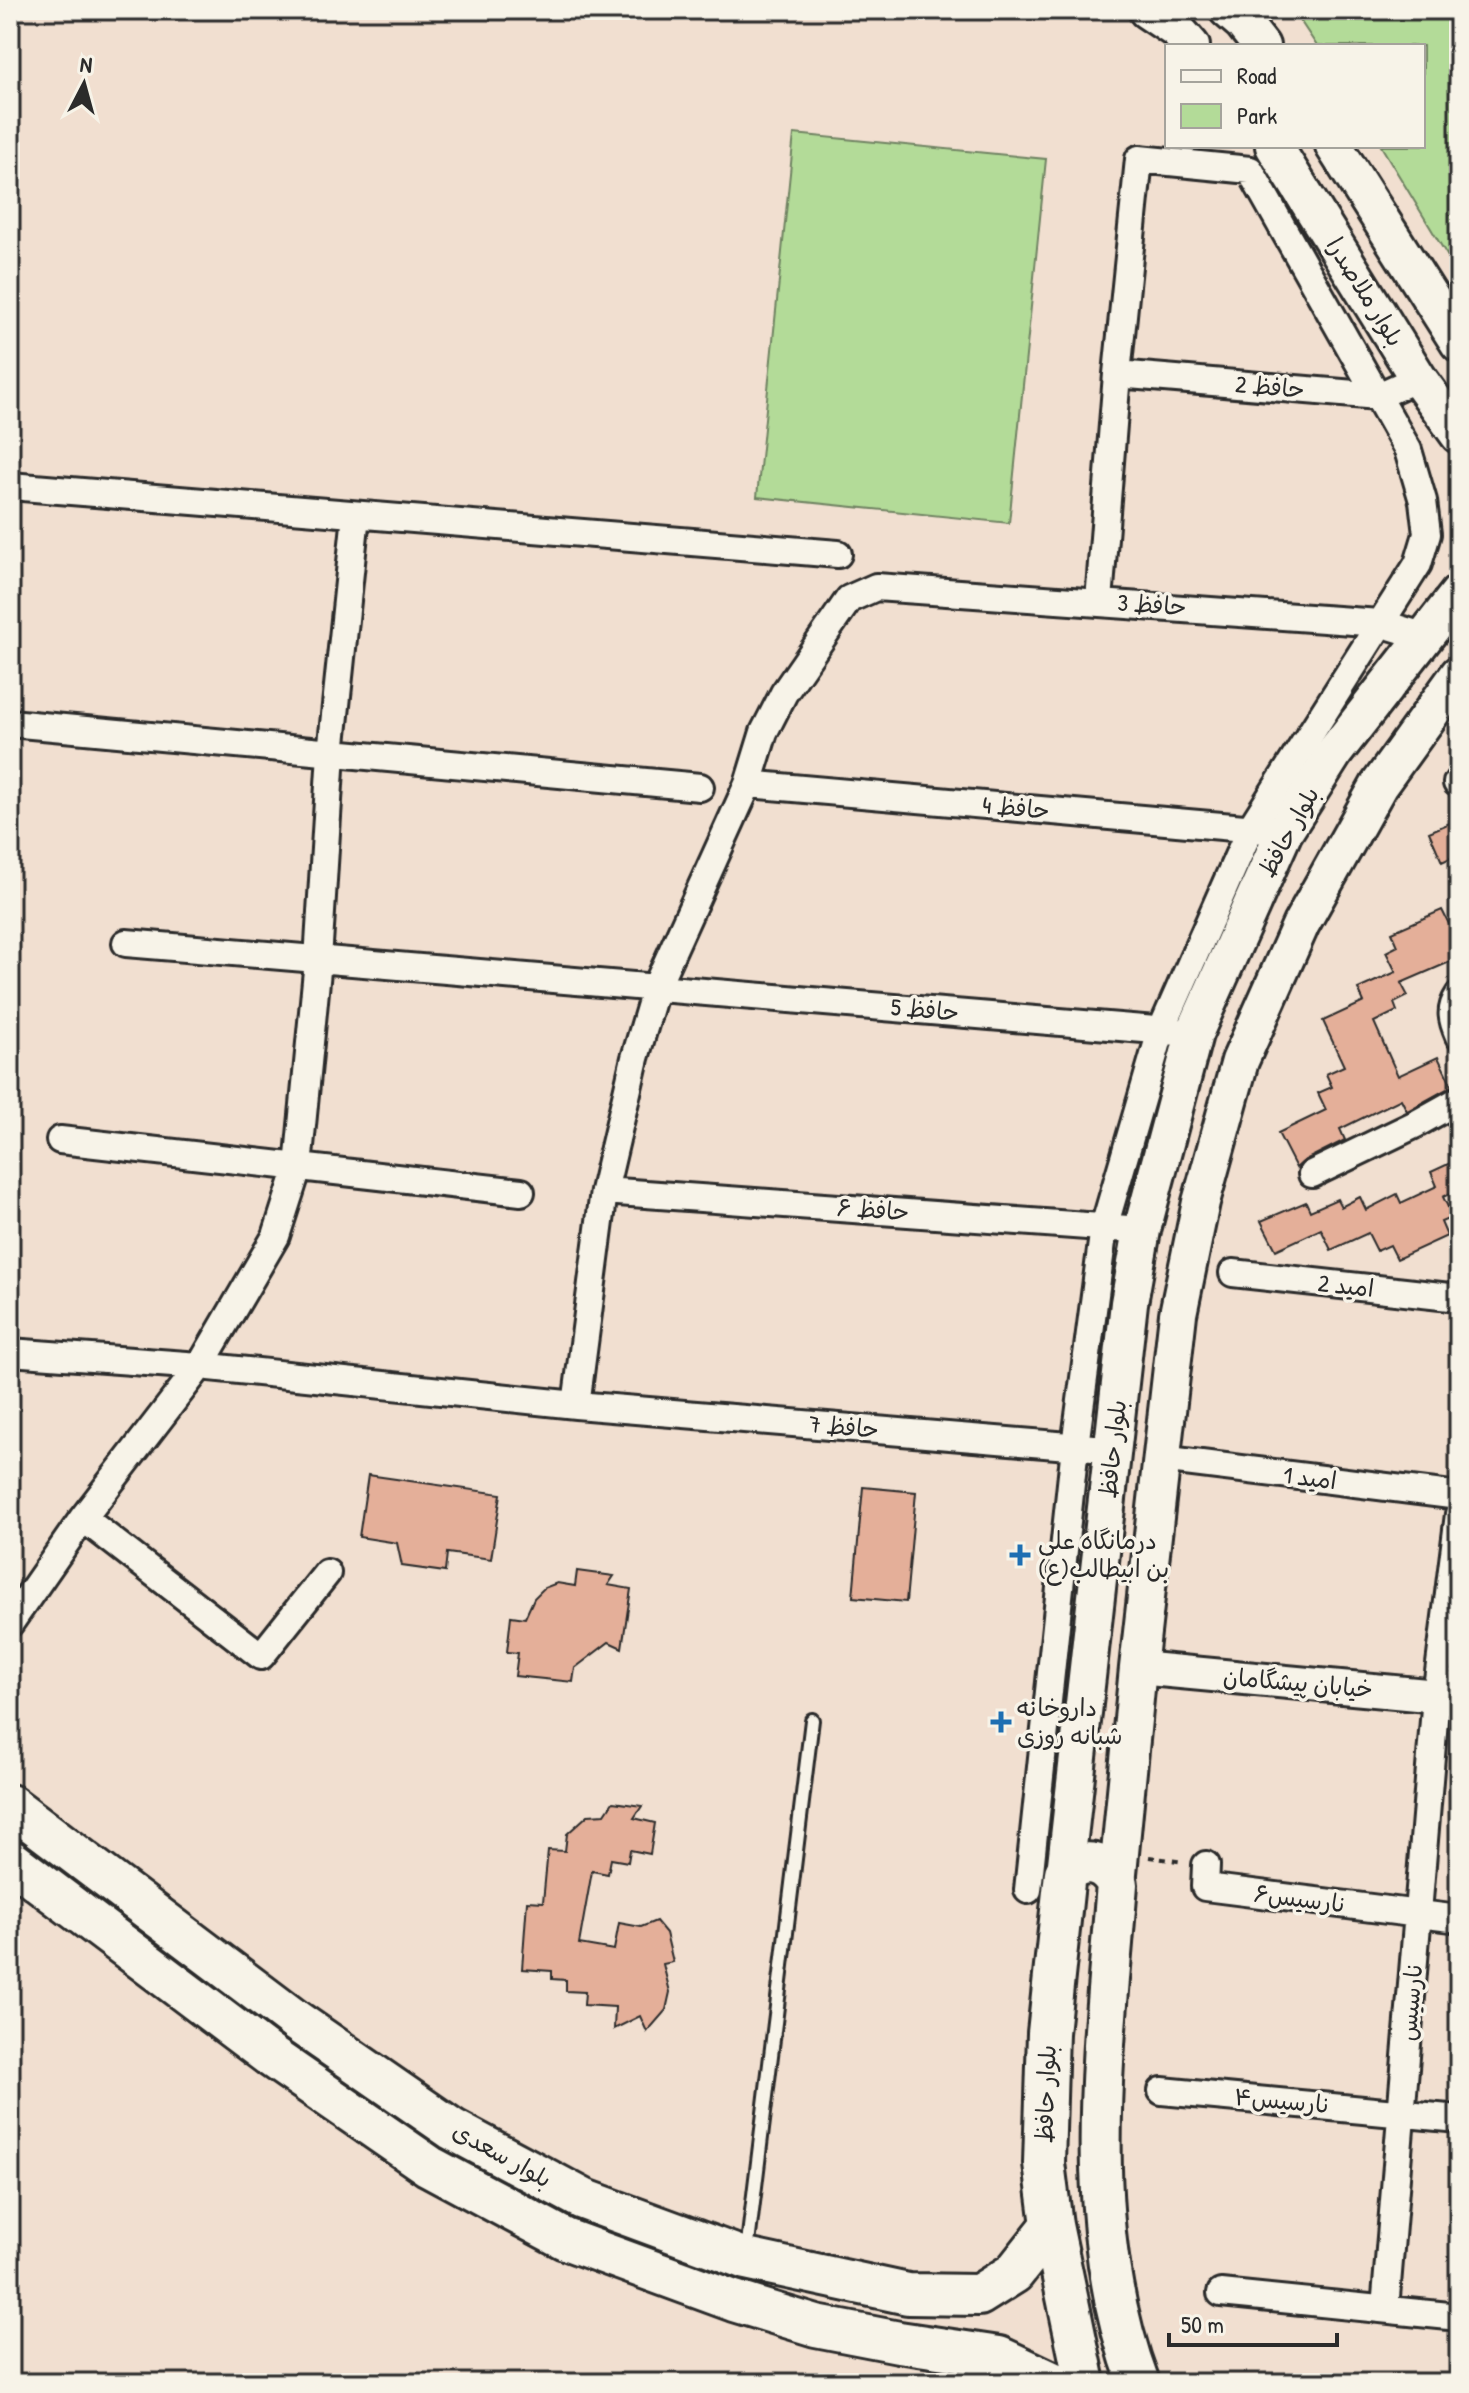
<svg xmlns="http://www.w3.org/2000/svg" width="1469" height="2393" font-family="'Patrick Hand','Playpen Sans Arabic',sans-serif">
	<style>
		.green { fill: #b3db98; stroke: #6f8362; stroke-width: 2 }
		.building { fill: #e4af99; stroke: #2b2b2b; stroke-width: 2 }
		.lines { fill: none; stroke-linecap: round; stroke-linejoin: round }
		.service-casing { stroke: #2b2b2b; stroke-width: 18 }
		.minor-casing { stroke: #2b2b2b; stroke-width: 32 }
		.tertiary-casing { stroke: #2b2b2b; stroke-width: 38 }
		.secondary-casing { stroke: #2b2b2b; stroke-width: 42 }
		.primary-casing { stroke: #2b2b2b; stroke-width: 46 }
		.path { stroke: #2b2b2b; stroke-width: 4; stroke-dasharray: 6 6; stroke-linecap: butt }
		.service { stroke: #f7f3e8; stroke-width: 12 }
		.minor { stroke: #f7f3e8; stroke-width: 26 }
		.tertiary { stroke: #f7f3e8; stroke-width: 32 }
		.secondary { stroke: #f7f3e8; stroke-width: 36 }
		.primary { stroke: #f7f3e8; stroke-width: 40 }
		.poi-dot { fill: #1f6fb2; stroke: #f7f3e8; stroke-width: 3 }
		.labels { text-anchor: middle; stroke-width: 7; stroke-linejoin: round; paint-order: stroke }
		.street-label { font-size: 24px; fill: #2b2b2b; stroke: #f7f3e8 }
		.poi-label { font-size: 24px; fill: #2b2b2b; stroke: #f7f3e8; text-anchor: start }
	</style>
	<rect width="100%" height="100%" fill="#f1dfd0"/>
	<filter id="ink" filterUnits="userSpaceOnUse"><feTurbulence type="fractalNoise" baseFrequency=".0125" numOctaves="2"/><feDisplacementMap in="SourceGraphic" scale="16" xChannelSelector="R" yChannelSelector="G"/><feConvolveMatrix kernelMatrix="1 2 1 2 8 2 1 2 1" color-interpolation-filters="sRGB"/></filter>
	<g filter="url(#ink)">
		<path class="green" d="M1290,10H1459V275L1381,146H1423V46H1317L1299,19Z
			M794,134L1046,159L1009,523L757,497Z"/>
		<path class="building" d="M1459,819V854L1442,862L1429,832Z
			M1442,910L1449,924L1459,920V958L1401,983L1408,996L1394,1003L1397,1011L1374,1022L1398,1076L1438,1057L1452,1086L1407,1111L1401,1099L1340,1129L1345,1140L1305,1160L1296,1168L1278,1133L1326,1110L1318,1093L1332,1087L1326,1074L1344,1066L1323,1021L1364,1002L1358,989L1396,972L1386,952L1398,946L1392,932Z
			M1459,1159V1189L1443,1197L1453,1217L1441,1222L1447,1236L1397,1259L1390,1245L1377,1251L1368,1233L1331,1250L1321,1229L1276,1250L1261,1221L1306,1202L1310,1211L1337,1199L1341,1207L1360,1197L1366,1210L1397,1194L1401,1203L1437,1186L1431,1172Z
			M368,1475L501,1494L491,1559L447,1553L445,1572L402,1566L397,1543L359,1537Z
			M863,1487L916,1492L906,1602L853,1597Z
			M577,1571L614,1576L608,1585L631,1589L622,1648L609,1642L575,1668L573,1682L515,1676L518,1653L507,1652L511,1616L525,1618L534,1598L544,1588L557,1583L575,1586Z
			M613,1802L642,1806L634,1818L655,1823L650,1854L630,1850L628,1862L611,1859L608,1874L592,1871L579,1944L614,1950L619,1923L641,1927L656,1921L666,1933L673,1962L663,1964L670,1992L666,2010L647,2032L640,2016L614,2029L615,2007L584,2005L585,1992L566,1991V1980L552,1979V1971L522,1969L527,1901L543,1902L548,1850L565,1851L567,1834L588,1815L605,1814Z"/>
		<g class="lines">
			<g class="service-casing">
				<path id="service" d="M747,2252L812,1720"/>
			</g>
			<g class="minor-casing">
				<path id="minor" d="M1117,374L1378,396L1418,378
					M10,486L838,554
					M10,723L700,787
					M1457,783L1459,780
					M748,784L1267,830
					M126,943L1179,1032
					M1459,995C1449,1010 1452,1020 1459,1036
					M60,1140L521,1192
					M1312,1174L1416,1124L1459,1100
					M604,1191L1142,1230
					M1233,1273L1459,1298
					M10,1352L200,1366L576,1405L1093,1448
					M576,1405L604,1191L635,1058L656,987L748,784L764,732L784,693L849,599L876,587L1380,623L1426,637
					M1161,1459L1459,1496
					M83,1518L261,1656L327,1573
					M10,1623L83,1518L200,1366L276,1236L298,1167L318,960L331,753L356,515
					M1206,1865L1205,1887L1459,1919
					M1028,1890L1075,1446L1104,1227L1161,1031L1250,829L1418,564L1427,534L1423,501L1408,450L1250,170L1139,159L1117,374L1099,601
					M1162,2091L1459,2119
					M1221,2293L1459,2317
					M1385,2309L1436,1696L1459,1514"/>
			</g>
			<g class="tertiary-casing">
				<path id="tertiary" d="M1138,1668L1459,1698"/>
			</g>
			<g class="secondary-casing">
				<path id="secondary" d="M1147,10L1177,30L1191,46
					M1228,10L1243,23L1261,46
					M1274,146L1418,378L1459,435
					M1334,146L1459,343
					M1065,1873L1129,1303L1142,1230L1194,1034L1284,832L1334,753L1459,593
					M1117,1884L1138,1668L1178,1314L1201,1202L1240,1061L1301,924L1379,785L1459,674"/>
			</g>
			<g class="primary-casing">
				<path id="primary" d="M10,1805L296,2021L452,2129L583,2199L746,2259L908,2294L979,2295L1014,2273L1052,2225
					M10,1860L270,2056L429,2166L565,2239L734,2301L816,2326L899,2342L999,2357L1054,2383
					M1085,2383L1052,2225L1044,2163L1048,2033L1065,1873C1085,1857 1105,1861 1117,1884C1104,2048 1079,2225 1139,2383"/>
			</g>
			<path class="path" d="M1149,1857L1184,1862"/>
			<use href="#service" class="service"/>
			<use href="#minor" class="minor"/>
			<use href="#tertiary" class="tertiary"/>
			<use href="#secondary" class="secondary"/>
			<use href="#primary" class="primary"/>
		</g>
	</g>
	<g class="poi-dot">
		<path d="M1016 1543h8v8h8v8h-8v8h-8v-8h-8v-8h8z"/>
		<path d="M997 1710h8v8h8v8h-8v8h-8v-8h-8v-8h8z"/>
	</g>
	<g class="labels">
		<g class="street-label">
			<text transform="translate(1365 292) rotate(58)" y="8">بلوار ملاصدرا</text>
			<text transform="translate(1270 387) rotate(5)" y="8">حافظ 2</text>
			<text transform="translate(1152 605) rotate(4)" y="8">حافظ 3</text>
			<text transform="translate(1016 808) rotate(5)" y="8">حافظ 4</text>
			<text transform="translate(1289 832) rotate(-61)" y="8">بلوار حافظ</text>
			<text transform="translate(925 1010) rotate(5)" y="8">حافظ 5</text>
			<text transform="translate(873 1210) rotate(4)" y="8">حافظ ۶</text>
			<text transform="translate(1346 1286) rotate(6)" y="8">امید 2</text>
			<text transform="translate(844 1427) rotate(5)" y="8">حافظ 7</text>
			<text transform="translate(1113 1449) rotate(-84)" y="8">بلوار حافظ</text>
			<text transform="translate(1310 1478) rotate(7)" y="8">امید 1</text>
			<text transform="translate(1298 1683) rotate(5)" y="8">خیابان پیشگامان</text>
			<text transform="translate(1300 1899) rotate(7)" y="8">نارسیس۶</text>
			<text transform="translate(1411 2002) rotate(-85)" y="8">نارسیس</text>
			<text transform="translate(1046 2094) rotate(-88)" y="8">بلوار حافظ</text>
			<text transform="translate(1282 2101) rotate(5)" y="8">نارسیس۴</text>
			<text transform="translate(502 2155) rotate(29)" y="8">بلوار سعدی</text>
		</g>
		<g class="poi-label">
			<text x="1038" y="1549">درمانگاه علی<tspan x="1038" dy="28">بن ابیطالب(ع)</tspan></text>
			<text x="1017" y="1716">داروخانه<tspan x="1017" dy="28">شبانه روزی</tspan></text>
		</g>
	</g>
	<rect width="1469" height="2393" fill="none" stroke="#f7f3e8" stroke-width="40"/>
	<rect x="20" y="20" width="1429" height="2353" fill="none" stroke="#2b2b2b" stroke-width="3" filter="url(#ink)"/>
	<rect x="1165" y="44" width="260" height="104" fill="#f7f3e8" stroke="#a5a39c" stroke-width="2"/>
	<rect x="1181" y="70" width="40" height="12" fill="#f7f3e8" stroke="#a5a39c" stroke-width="2"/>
	<text x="1237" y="84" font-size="24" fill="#2b2b2b">Road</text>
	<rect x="1181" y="104" width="40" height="24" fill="#b3db98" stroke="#a5a39c" stroke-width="2"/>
	<text x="1237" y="124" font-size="24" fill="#2b2b2b">Park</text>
	<g transform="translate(84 84) rotate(6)" stroke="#f7f3e8" stroke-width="6" paint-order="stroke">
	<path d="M0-6L14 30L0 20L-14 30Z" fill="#2b2b2b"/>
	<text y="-12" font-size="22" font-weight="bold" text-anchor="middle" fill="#2b2b2b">N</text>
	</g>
	<path d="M1169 2333v12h168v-12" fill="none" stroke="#2b2b2b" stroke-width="4"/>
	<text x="1181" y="2333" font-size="24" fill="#2b2b2b" stroke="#f7f3e8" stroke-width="6" paint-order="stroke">50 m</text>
</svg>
